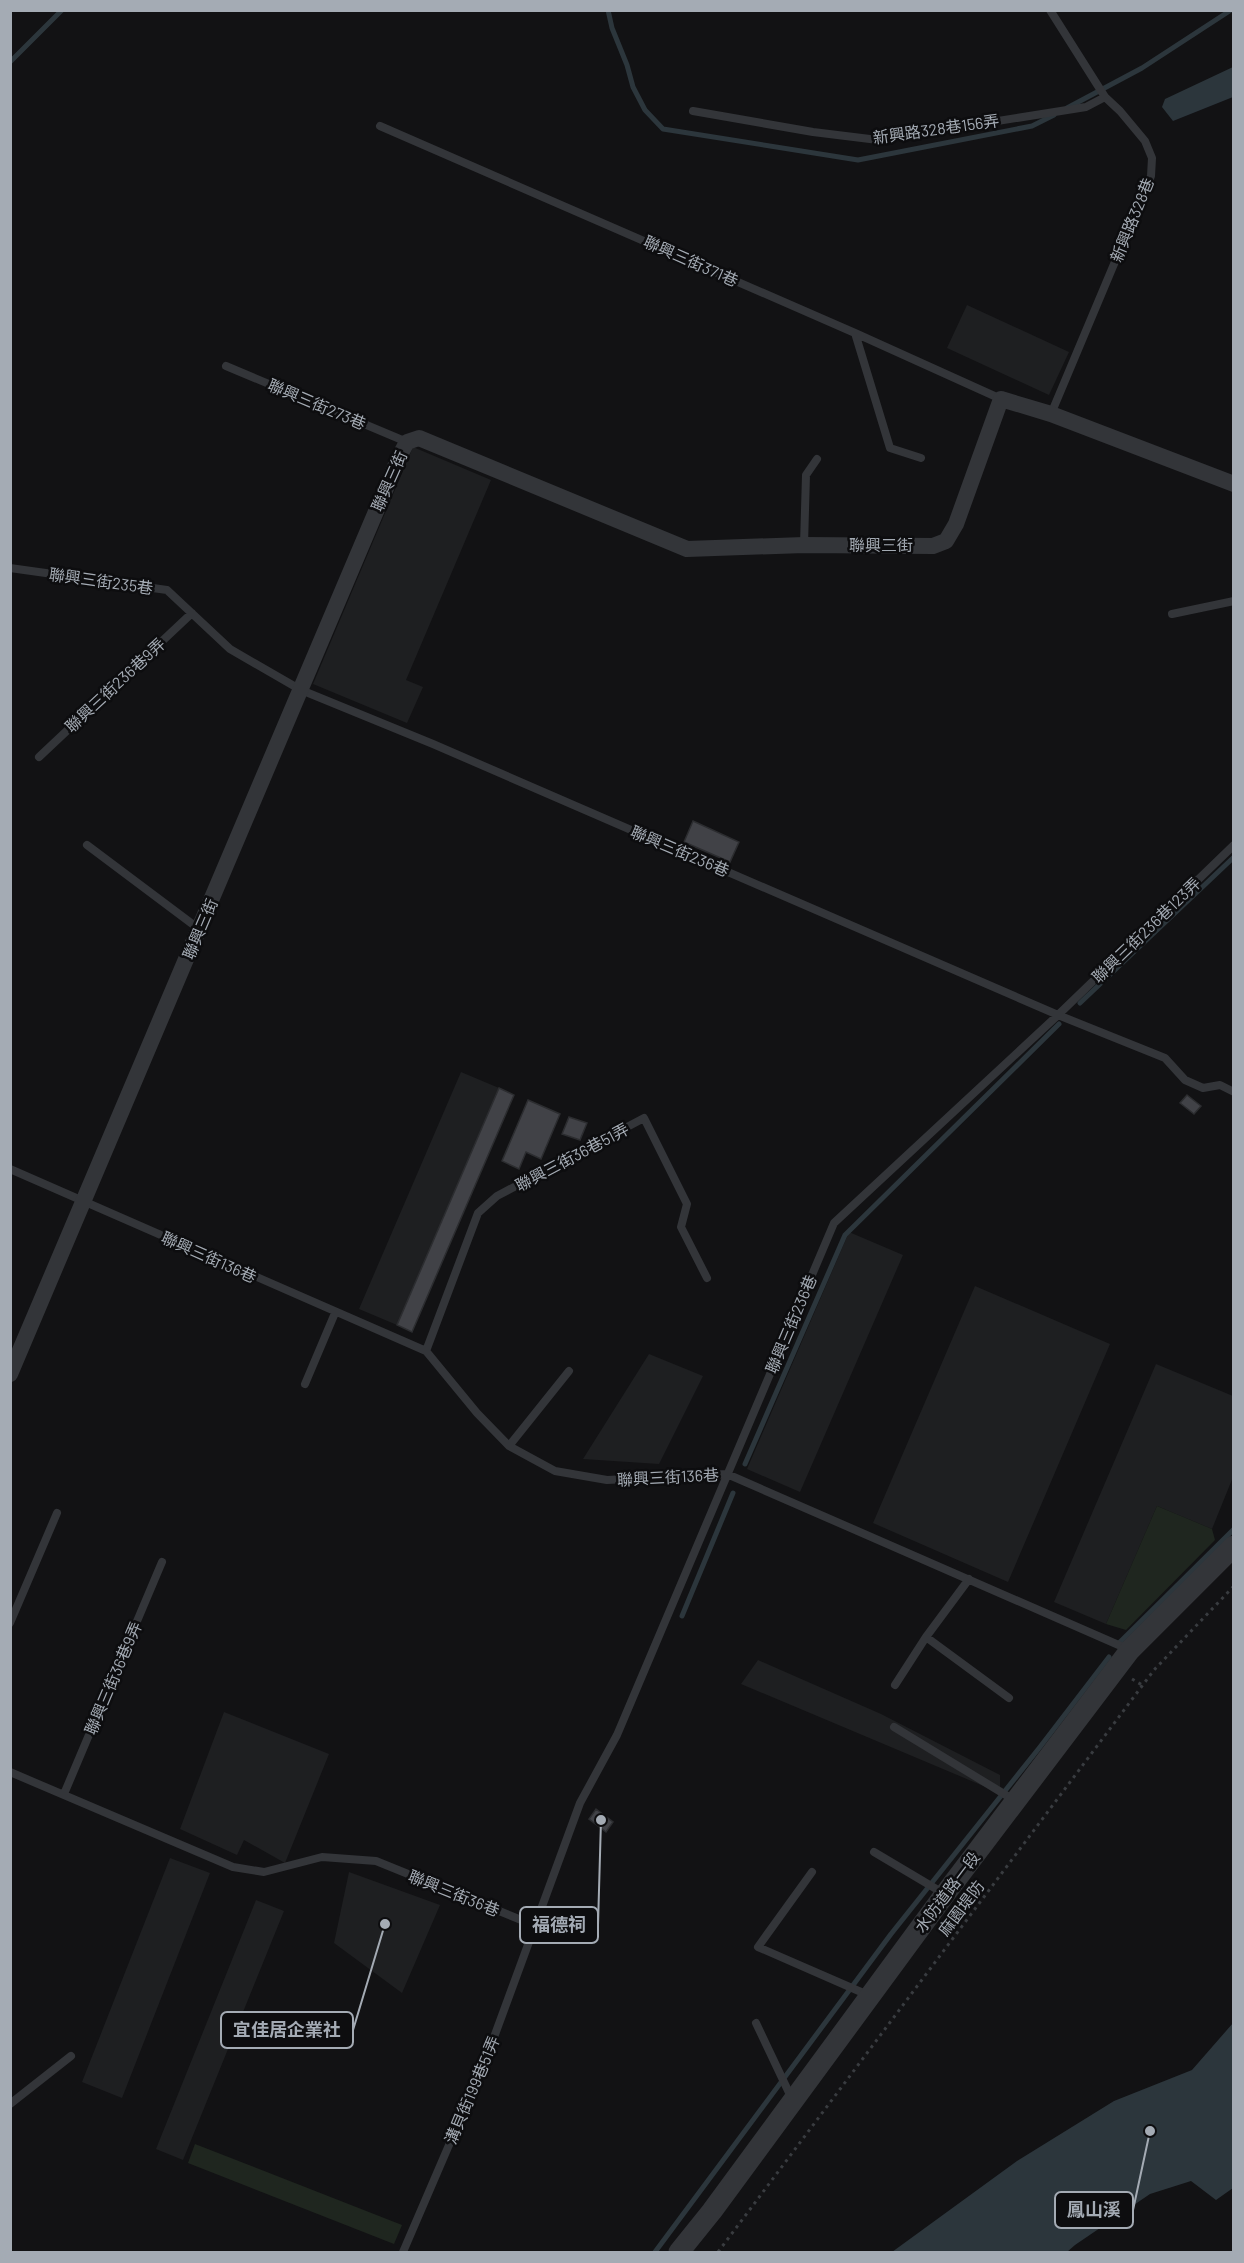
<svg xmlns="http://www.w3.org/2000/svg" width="1244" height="2263" font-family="Barlow,'Noto Sans TC',sans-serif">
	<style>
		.built { fill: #1e1f21 }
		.green { fill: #1f261f }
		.water { fill: #2c363c }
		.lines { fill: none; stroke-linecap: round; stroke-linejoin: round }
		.stream { stroke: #2c363c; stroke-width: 5 }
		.building { fill: #414247; stroke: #2c2d30; stroke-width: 1.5 }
		.path { stroke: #393c40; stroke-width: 3; stroke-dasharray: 3 4.5; stroke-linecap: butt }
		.service { stroke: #333539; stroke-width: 8 }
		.minor { stroke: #333539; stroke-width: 16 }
		.tertiary { stroke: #333539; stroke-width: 21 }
		.labels { text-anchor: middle; stroke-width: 5; stroke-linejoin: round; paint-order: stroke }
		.street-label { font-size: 16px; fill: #a4abb4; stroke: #0d0d0f }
		.leader { fill: none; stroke: #a4abb4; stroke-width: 2 }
		.callout-dot { fill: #a4abb4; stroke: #0d0d0f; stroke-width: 2 }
		.callout { fill: #0d0d0f; stroke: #a4abb4; stroke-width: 2 }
		.callout-label { font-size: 18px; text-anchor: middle; font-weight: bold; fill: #a4abb4 }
	</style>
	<rect width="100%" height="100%" fill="#121214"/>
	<path class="built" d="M967,305L1069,352L1049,395L947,348Z
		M413,447L491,480L406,680L423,687L407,723L313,684Z
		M461,1072L499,1088L397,1325L359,1309Z
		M849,1232L903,1255L800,1492L747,1469Z
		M975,1286L1110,1344L1008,1582L873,1523Z
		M649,1354L703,1376L659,1464L583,1459Z
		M1156,1364L1233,1396V1477L1212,1529L1157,1506L1106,1624L1054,1602Z
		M758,1660L881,1714L1000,1775V1793L741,1684Z
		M224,1712L329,1754L285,1863L244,1840L237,1855L180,1829Z
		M170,1858L210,1873L122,2098L82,2082Z
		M349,1872L440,1905L402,1993L334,1943Z
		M256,1900L284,1911L183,2160L156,2149Z"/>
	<path class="green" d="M1157,1506L1212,1529L1215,1540L1126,1630L1106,1624Z
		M195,2144L402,2225L394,2244L188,2163Z"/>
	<path class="water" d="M1233,67V97L1173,121L1162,107L1165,99Z
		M1233,2023V2188L1216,2200L1191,2181L1150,2194L1075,2245L1067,2252H892L1017,2161L1114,2101L1192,2070Z"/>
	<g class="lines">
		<path class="stream" d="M608,10L612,28L627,65L633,87L645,110L663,129L858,160L1032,126L1054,115
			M10,62L62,10
			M1067,108L1142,68L1231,10
			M1080,1003L1234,857
			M745,1464L845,1235L1059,1024
			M682,1616L733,1493
			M1118,1644L1234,1529
			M655,2252L891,1934L1040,1747L1109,1657"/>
	</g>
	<path class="building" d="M693,821L739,842L730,862L684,842Z
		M499,1088L514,1095L412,1332L397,1325Z
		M1187,1095L1201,1106L1194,1114L1180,1103Z
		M528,1100L560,1114L541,1159L526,1152L519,1169L502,1161Z
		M569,1117L587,1123L580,1140L562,1134Z
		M596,1809L613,1822L606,1832L589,1819Z"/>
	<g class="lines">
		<path class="path" d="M1132,1679L1142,1685
			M718,2252L1154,1670L1234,1586"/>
		<path class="service" d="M1050,10L1105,97L1120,111L1145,141L1152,158L1151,176L1051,414
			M693,111L813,132L878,140L1086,107L1105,97
			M380,126L855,333L1001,399
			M855,333L890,448L921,458
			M226,366L407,442
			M804,545L806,475L817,459
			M10,568L167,590L230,649L301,690L433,744L1058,1015L1165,1058L1185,1080L1203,1088L1220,1085L1234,1092
			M1172,614L1234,601
			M39,757L192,613
			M87,845L199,929
			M10,1169L426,1351L477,1413L509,1446L555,1471L607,1480L727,1474L1130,1650
			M426,1351L478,1213L497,1196L644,1118L687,1204L681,1227L707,1278
			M305,1384L335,1313
			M509,1446L569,1371
			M10,1623L57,1513
			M926,1637L1009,1698
			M895,1685L926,1637L969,1579
			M894,1727L1014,1800
			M10,1772L233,1867L264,1872L322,1857L376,1861L536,1926
			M64,1794L162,1562
			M874,1852L943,1893
			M812,1872L758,1947L868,1995
			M756,2023L792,2099
			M10,2104L71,2056
			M403,2252L486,2059L580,1803L617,1735L834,1223L1058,1015L1234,845"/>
		<path class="minor" d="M10,1374L400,455L407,442L419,438L687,549L804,545L933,546L946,541L956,524L1001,399L1051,414L1234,484"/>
		<path class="tertiary" d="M679,2252L712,2211L945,1894L1130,1650L1234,1546"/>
	</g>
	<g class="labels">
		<g class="street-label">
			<text transform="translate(936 129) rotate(-8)" y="6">新興路328巷156弄</text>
			<text transform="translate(1132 220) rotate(-68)" y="6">新興路328巷</text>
			<text transform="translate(691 261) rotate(24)" y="6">聯興三街371巷</text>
			<text transform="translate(317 404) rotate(23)" y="6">聯興三街273巷</text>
			<text transform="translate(389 481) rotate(-66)" y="6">聯興三街</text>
			<text x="881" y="551">聯興三街</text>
			<text transform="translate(101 581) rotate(8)" y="6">聯興三街235巷</text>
			<text transform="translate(115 685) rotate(-43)" y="6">聯興三街236巷9弄</text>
			<text transform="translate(680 851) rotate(23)" y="6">聯興三街236巷</text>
			<text transform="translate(200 929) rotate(-67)" y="6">聯興三街</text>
			<text transform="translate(1146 930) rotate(-44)" y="6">聯興三街236巷123弄</text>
			<text transform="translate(572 1157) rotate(-28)" y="6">聯興三街36巷51弄</text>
			<text transform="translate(209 1257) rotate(24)" y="6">聯興三街136巷</text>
			<text transform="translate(791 1324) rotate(-67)" y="6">聯興三街236巷</text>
			<text transform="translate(668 1477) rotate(-3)" y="6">聯興三街136巷</text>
			<text transform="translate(113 1678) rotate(-67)" y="6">聯興三街36巷9弄</text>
			<text transform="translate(947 1892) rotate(-53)" y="6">水防道路一段</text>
			<text transform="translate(454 1893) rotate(22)" y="6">聯興三街36巷</text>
			<text transform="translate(961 1908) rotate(-53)" y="6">麻園堤防</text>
			<text transform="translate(472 2090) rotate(-67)" y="6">溝貝街199巷51弄</text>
		</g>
	</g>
	<path class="leader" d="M601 1820L598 1925M385 1924L353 2030M1150 2131L1133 2210"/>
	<g class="callout-dot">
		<circle cx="601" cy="1820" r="6"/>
		<circle cx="385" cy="1924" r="6"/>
		<circle cx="1150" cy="2131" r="6"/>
	</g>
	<g class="callout">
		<rect x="520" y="1907" width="78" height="36" rx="6"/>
		<rect x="221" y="2012" width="132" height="36" rx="6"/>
		<rect x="1055" y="2192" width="78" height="36" rx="6"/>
	</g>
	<g class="callout-label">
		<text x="559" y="1931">福德祠</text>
		<text x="287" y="2036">宜佳居企業社</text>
		<text x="1094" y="2216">鳳山溪</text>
	</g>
	<rect width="1244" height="2263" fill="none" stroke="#a4abb4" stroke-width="24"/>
</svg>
